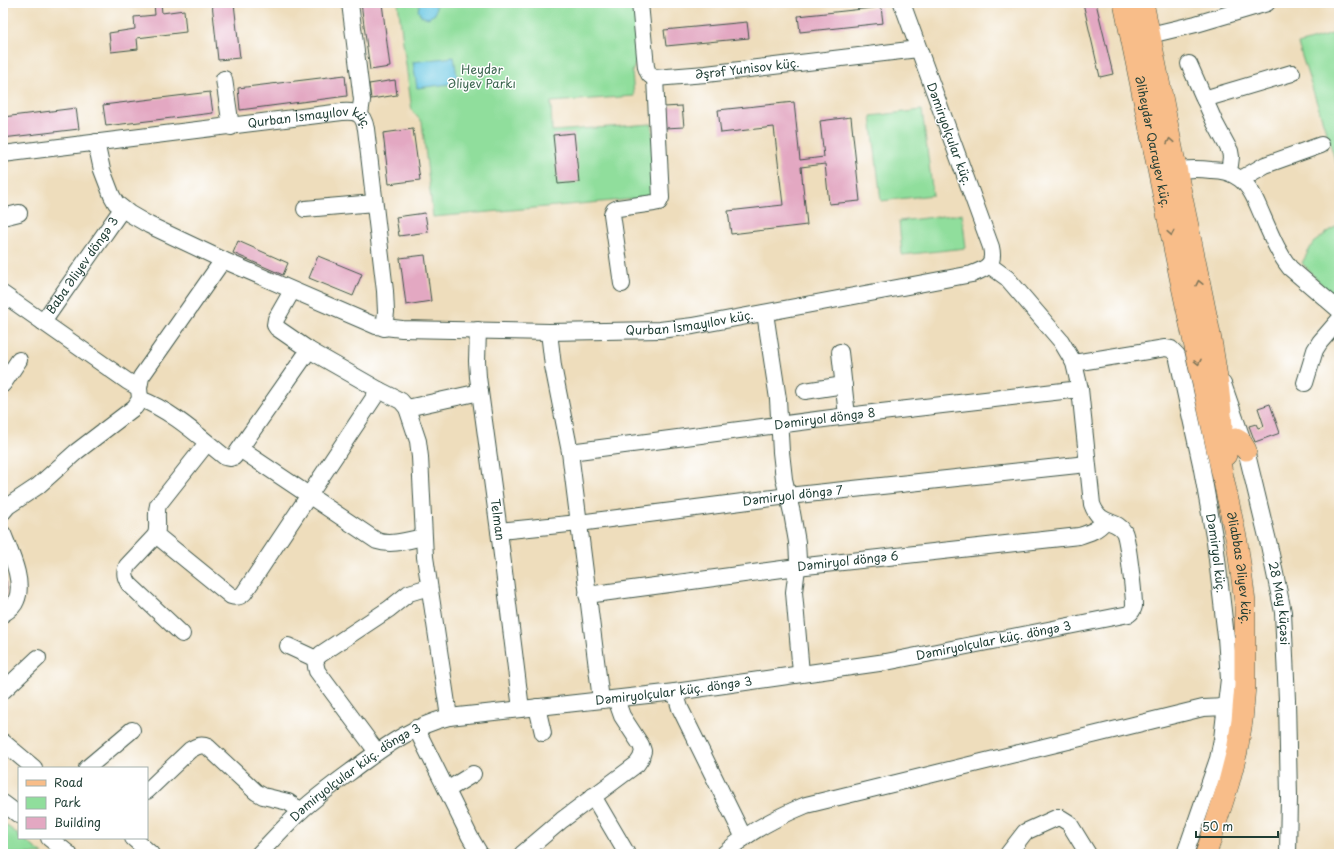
<svg xmlns="http://www.w3.org/2000/svg" width="1342" height="857" font-family="'Playpen Sans',sans-serif">
	<style>
		.green { fill: #90de9c; stroke: #588e68 }
		.water { fill: #62c4e1; stroke: #40808a }
		.building { fill: #e3a8c2 }
		.lines { fill: none; stroke-linecap: round; stroke-linejoin: round }
		.minor-casing { stroke: #3e5548; stroke-width: 18 }
		.major-casing { stroke: #3e5548; stroke-width: 22 }
		.minor { stroke: #fff; stroke-width: 16 }
		.major { stroke: #f8bd89; stroke-width: 21 }
		.oneway { stroke: #81775a }
		.labels { text-anchor: middle; stroke-width: 3; stroke-linejoin: round; paint-order: stroke }
		.street-label { font-size: 12px; fill: #1f3d34; stroke: #fff }
		.park-label { font-size: 12px; fill: #3b654e; stroke: #fff }
	</style>
	<rect width="100%" height="100%" fill="#fff"/>
	<filter id="ink" filterUnits="userSpaceOnUse"><feTurbulence type="fractalNoise" baseFrequency=".025" numOctaves="2"/><feDisplacementMap in="SourceGraphic" scale="8" xChannelSelector="R" yChannelSelector="G"/><feConvolveMatrix kernelMatrix="1 2 1 2 8 2 1 2 1" color-interpolation-filters="sRGB"/></filter>
	<filter id="wash" filterUnits="userSpaceOnUse"><feTurbulence type="fractalNoise" baseFrequency=".012" numOctaves="4" result="noise"/><feDisplacementMap in="SourceGraphic" scale="16" xChannelSelector="R" yChannelSelector="G"/><feGaussianBlur stdDeviation="0.9" result="paint"/><feColorMatrix in="noise" values="0 0 0 0 0 0 0 0 0 0 0 0 0 0 0 0 0 1.4 0 .05"/><feComposite in="paint" operator="in"/></filter>
	<g filter="url(#wash)">
		<rect width="100%" height="100%" fill="#eeddbc"/>
		<path class="green" d="M398,3H634L640,52L632,72L634,96L551,102L552,131L652,124L657,197L433,217L422,122L412,111Z
			M1339,32V172L1298,44Z
			M922,110L933,195L881,201L871,116Z
			M962,214L966,248L902,255L899,221Z
			M1339,224V302L1330,294L1302,263L1313,243Z
			M3,823L19,835V838H22L43,854H3Z"/>
		<path class="water" d="M420,3H434L436,7L435,14L428,18L421,16L418,10Z
			M454,57L458,83L417,88L413,62Z"/>
		<g id="blocks">
			<path class="building" d="M154,3H161L162,13L184,10L186,32L137,38L138,49L111,52L109,33L135,29L134,17L155,15Z
				M212,3H234L240,58L218,60Z
				M361,3H382L390,67L370,70Z
				M1083,3H1096L1113,74L1100,77Z
				M881,7L883,23L800,32L798,16Z
				M747,22L749,38L666,46L664,30Z
				M345,75L347,96L240,110L238,88Z
				M395,80L397,95L371,99L369,84Z
				M210,92L213,113L106,126L103,105Z
				M794,102L800,160L824,157L820,121L851,117L860,201L829,204L825,164L801,167L807,225L731,234L728,211L783,205L774,127L721,133L718,110Z
				M682,106L684,127L665,128L664,107Z
				M76,108L79,129L3,138V117Z
				M413,129L420,180L389,184L383,133Z
				M574,133L579,182L558,184L553,135Z
				M425,213L428,232L399,236L396,217Z
				M238,241L288,263L283,275L233,253Z
				M425,255L431,301L406,305L400,258Z
				M318,256L362,274L353,296L309,278Z
				M1270,404L1280,433L1255,442L1249,426L1256,424L1258,428L1264,426L1258,408Z
				M3,581H6L7,601H3Z"/>
		</g>
	</g>
	<g filter="url(#ink)">
		<use href="#blocks" fill-opacity="0" stroke="#3e5548" stroke-width="1"/>
		<g class="lines">
			<g class="minor-casing">
				<g id="minor">
					<path d="M350,3L362,100L360,114"/>
					<path id="s1" d="M640,3L646,67C648,73 649,76 655,78L706,74L918,49"/>
					<path d="M1150,35L1196,24L1267,3"/>
					<path d="M1189,64L1215,123L1230,151L1231,157L1230,165L1227,172"/>
					<path d="M224,79L231,127"/>
					<path d="M1204,99L1292,73"/>
					<path id="s2" d="M96,142L102,170L112,196L116,203L130,214L149,225L223,260L376,326L402,329L549,332L660,330L693,326L972,274C988,268 995,264 991,247L902,3"/>
					<path id="s3" d="M3,154L342,112C357,111 363,113 366,129L385,291L386,312L384,328"/>
					<path d="M1166,172C1181,169 1196,168 1211,170C1221,170 1231,172 1240,179C1252,188 1257,204 1263,217C1271,235 1278,253 1290,268L1339,310"/>
					<path d="M1241,179L1265,165L1321,145"/>
					<path d="M305,209L374,203"/>
					<path d="M3,217L19,213"/>
					<path d="M622,284L612,214L614,210L618,208L654,203L659,202L661,198L655,78"/>
					<path d="M292,291L276,319L275,325L277,328L309,350L379,390L401,401L407,408L418,441L420,457L425,557L449,717"/>
					<path d="M3,294L127,381L139,388"/>
					<path d="M765,313L778,399L781,452L784,479L792,513L797,542L798,560L794,592L801,673"/>
					<path id="s4" d="M43,322L122,209"/>
					<path id="s5" d="M478,330L477,361L478,377L499,531L521,709"/>
					<path d="M549,332L553,366L570,452L601,700"/>
					<path d="M840,352L847,416"/>
					<path id="s6" d="M1074,363L1165,348L1171,349L1177,355L1201,464L1215,542L1226,637L1229,679L1222,739L1218,759L1185,854"/>
					<path d="M1305,383L1315,350L1320,342L1339,320"/>
					<path d="M3,384L19,360"/>
					<path id="s7" d="M1223,384L1246,450L1269,545L1283,612L1287,700L1289,797L1288,854"/>
					<path d="M805,391L844,385"/>
					<path d="M140,399C171,410 200,437 225,457L230,458L234,457L309,350"/>
					<path d="M407,408L480,392"/>
					<path d="M207,443L158,505C155,515 159,524 156,535L231,596C237,598 240,597 244,593L379,390"/>
					<path d="M240,449L377,541C392,546 409,540 423,537"/>
					<path id="s8" d="M570,452L847,416L1080,389"/>
					<path d="M3,512L8,506L38,486L76,452L135,407L140,399L139,388L141,377L223,260"/>
					<path id="s9" d="M499,531L579,523L788,496L1087,464"/>
					<path d="M3,534C10,552 25,582 16,601C14,607 8,611 3,614"/>
					<path d="M156,535L127,566C124,573 125,577 129,584L182,634"/>
					<path id="s10" d="M587,595L797,567L1079,536C1089,533 1098,530 1105,521"/>
					<path d="M288,646L316,659"/>
					<path d="M3,691L38,658"/>
					<path d="M675,692L680,708L744,838"/>
					<path d="M537,707L543,733"/>
					<path d="M416,728L470,837L480,854"/>
					<path d="M3,742L34,768"/>
					<path d="M377,752L317,671C315,663 314,660 321,654L389,609L409,593L429,587"/>
					<path d="M87,768L132,730"/>
					<path d="M447,790L473,774"/>
					<path d="M147,791L190,750C197,746 201,744 208,747L256,792L263,796L288,802L301,811"/>
					<path d="M593,796L627,854"/>
					<path d="M3,803L19,815"/>
					<path d="M49,838L69,854"/>
					<path d="M133,838L151,854"/>
					<path id="s11" d="M259,854C273,839 287,824 302,810C322,792 344,777 365,761C391,742 417,725 449,717L675,692L886,662L1129,614C1132,612 1133,610 1134,606C1134,595 1128,540 1124,532C1116,518 1100,527 1092,504L1080,389L1074,363L1061,341L1007,278L989,265"/>
					<path d="M522,854L562,820L637,764L641,758L643,751L641,745L622,716L616,699"/>
					<path d="M724,854C747,832 777,817 806,805L1203,708L1226,707"/>
					<path d="M1008,854L1025,832L1056,818H1061L1069,823L1088,854"/>
				</g>
			</g>
			<g class="major-casing">
				<g id="major">
					<path id="s12" d="M1124,3L1181,282L1237,542L1245,602V686L1242,721L1237,751L1229,782L1206,854"/>
					<path d="M1143,3C1159,77 1172,152 1188,226C1201,293 1218,359 1222,427"/>
					<path d="M1226,455C1227,447 1227,440 1236,439L1241,442L1246,450"/>
				</g>
			</g>
			<use href="#minor" class="minor"/>
			<use href="#major" class="major"/>
		</g>
		<defs><path id="oneway-chevron" d="M-2-3.5L2.5 0L-2 3.5" fill="none" stroke-width="1.6" stroke-linecap="round" stroke-linejoin="round"/></defs>
		<g class="oneway">
			<use href="#oneway-chevron" transform="translate(1170 141) rotate(-101)"/>
			<use href="#oneway-chevron" transform="translate(1171 233) rotate(79)"/>
			<use href="#oneway-chevron" transform="translate(1199 283) rotate(-102)"/>
			<use href="#oneway-chevron" transform="translate(1198 362) rotate(78)"/>
		</g>
	</g>
	<g class="labels">
		<g class="street-label">
			<text dy="4" stroke="none"><textPath href="#s1" startOffset="172">Əşrəf Yunisov küç.</textPath></text>
			<text dy="4" stroke="none"><textPath href="#s3" startOffset="311">Qurban İsmayılov küç.</textPath></text>
			<text transform="translate(949 134) rotate(70)" y="4">Dəmiryolçular küç.</text>
			<text dy="4" stroke="none"><textPath href="#s12" startOffset="142">Əliheydər Qarayev küç.</textPath></text>
			<text dy="4" stroke="none"><textPath href="#s4" startOffset="69">Baba Əliyev döngə 3</textPath></text>
			<text dy="4" stroke="none"><textPath href="#s2" startOffset="667">Qurban İsmayılov küç.</textPath></text>
			<text dy="4" stroke="none"><textPath href="#s8" startOffset="257">Dəmiryol döngə 8</textPath></text>
			<text dy="4" stroke="none"><textPath href="#s9" startOffset="296">Dəmiryol döngə 7</textPath></text>
			<text dy="4" stroke="none"><textPath href="#s5" startOffset="191">Telman</textPath></text>
			<text dy="4" stroke="none"><textPath href="#s6" startOffset="309">Dəmiryol küç.</textPath></text>
			<text dy="4" stroke="none"><textPath href="#s10" startOffset="263">Dəmiryol döngə 6</textPath></text>
			<text dy="4" stroke="none"><textPath href="#s12" startOffset="577">Əliabbas Əliyev küç.</textPath></text>
			<text dy="4" stroke="none"><textPath href="#s7" startOffset="227">28 May küçəsi</textPath></text>
			<text dy="4" stroke="none"><textPath href="#s11" startOffset="787">Dəmiryolçular küç. döngə 3</textPath></text>
			<text dy="4" stroke="none"><textPath href="#s11" startOffset="463">Dəmiryolçular küç. döngə 3</textPath></text>
			<text dy="4" stroke="none"><textPath href="#s11" startOffset="127">Dəmiryolçular küç. döngə 3</textPath></text>
		</g>
		<g class="park-label">
			<text x="482" y="74">Heydər<tspan x="482" dy="14">Əliyev Parkı</tspan></text>
		</g>
	</g>
	<rect width="1342" height="857" fill="none" stroke="#fff" stroke-width="16"/>
	<rect x="18" y="767" width="130" height="72" fill="#ffffff" stroke="#a5b1ae"/>
	<rect x="26" y="780" width="20" height="6" fill="#f8bd89" stroke="#a5b1ae"/>
	<text x="54" y="787" font-size="12" fill="#1f3d34">Road</text>
	<rect x="26" y="797" width="20" height="12" fill="#90de9c" stroke="#a5b1ae"/>
	<text x="54" y="807" font-size="12" fill="#1f3d34">Park</text>
	<rect x="26" y="817" width="20" height="12" fill="#e3a8c2" stroke="#a5b1ae"/>
	<text x="54" y="827" font-size="12" fill="#1f3d34">Building</text>
	<path d="M1196 831v6h82v-6" fill="none" stroke="#1f3d34" stroke-width="2"/>
	<text x="1202" y="831" font-size="12" fill="#1f3d34" stroke="#ffffff" stroke-width="3" paint-order="stroke">50 m</text>
</svg>
